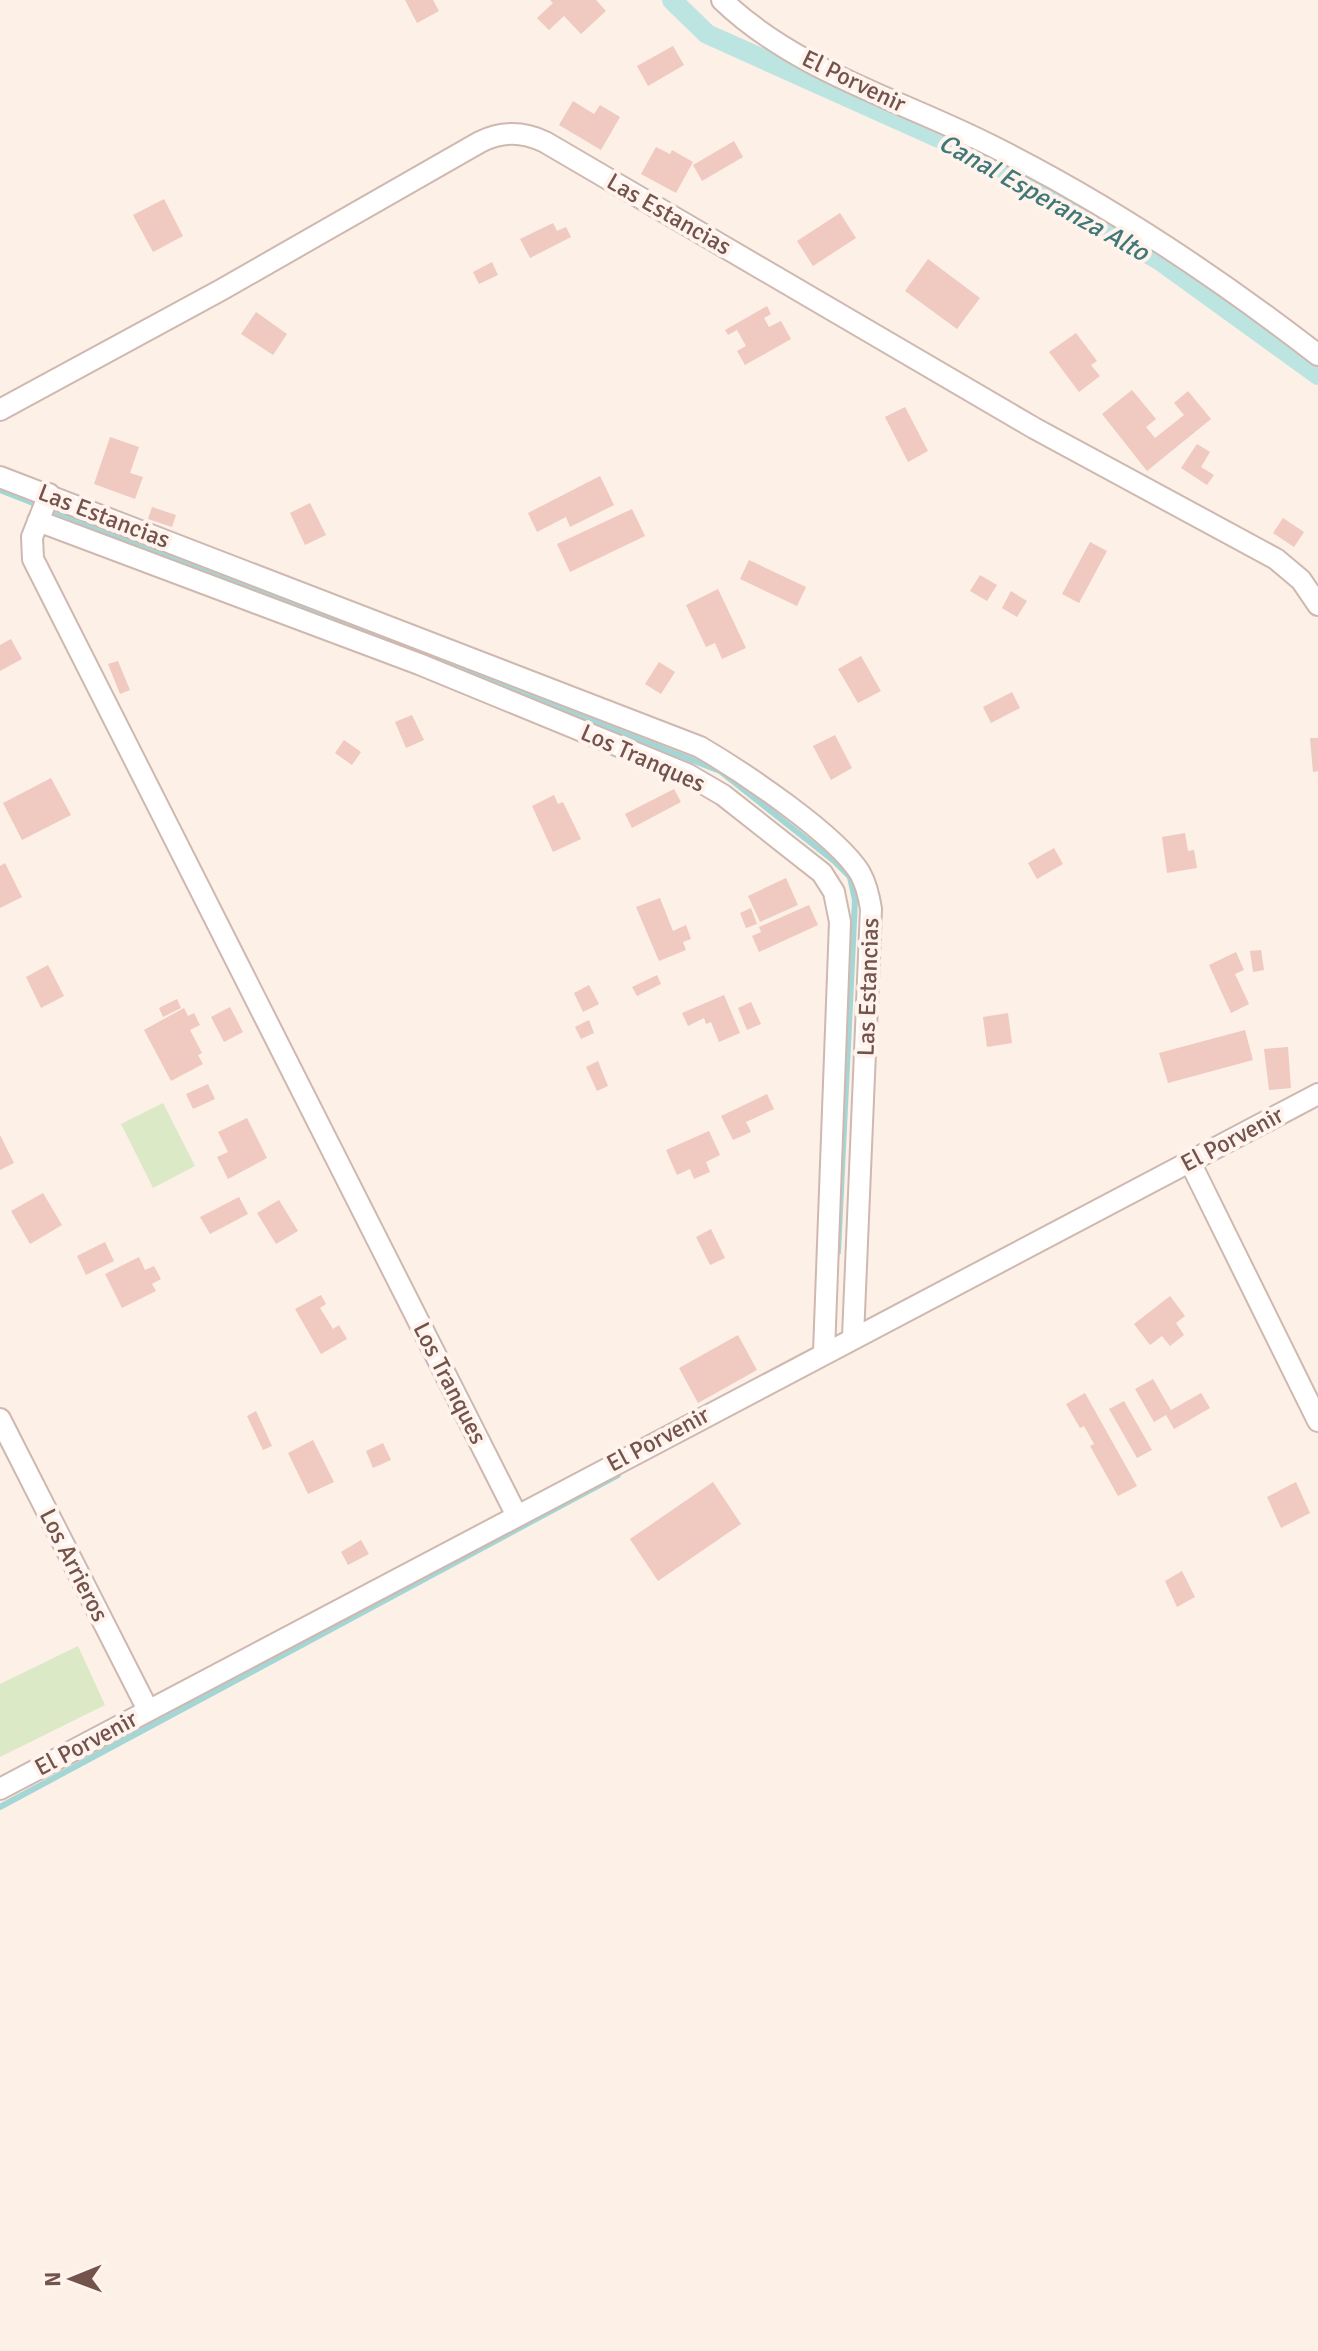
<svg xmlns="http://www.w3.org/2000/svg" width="1318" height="2351" font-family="Signika,sans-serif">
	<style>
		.green { fill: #dbe9c6 }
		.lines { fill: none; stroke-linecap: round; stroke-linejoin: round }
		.stream { stroke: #a3d6d4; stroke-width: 6 }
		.canal { stroke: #bce5e2; stroke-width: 20 }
		.building { fill: #f0c9c0 }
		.street-casing { stroke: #cfb8b0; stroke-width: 24 }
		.street { stroke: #fff; stroke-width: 20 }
		.labels { text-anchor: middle; stroke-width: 8; stroke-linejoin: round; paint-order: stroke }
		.street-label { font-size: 24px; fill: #74534c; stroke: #fef4ed }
		.water-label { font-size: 26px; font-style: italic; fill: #407877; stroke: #fef4ed }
	</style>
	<rect width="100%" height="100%" fill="#fcf0e7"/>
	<path class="green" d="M163,1103L195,1166L153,1188L121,1124Z
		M78,1646L105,1705L0,1757V1684Z"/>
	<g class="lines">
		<path class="stream" d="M0,490L720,771L834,861L850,877L855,900L838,1252
			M0,1807L618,1475"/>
		<path class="canal" d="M672,0L707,34L990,161L1159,260L1318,375"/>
	</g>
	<path class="building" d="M405,0H433L439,11L417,23Z
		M550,0H596L606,11L581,34L564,16L549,30L537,18L553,3Z
		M673,46L684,65L648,86L637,66Z
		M573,101L594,114L600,105L620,117L601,150L559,125Z
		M734,141L743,157L702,181L693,165Z
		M656,147L670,154L672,150L693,162L676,193L641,174Z
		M164,199L183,236L153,252L133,215Z
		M840,213L856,238L813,266L797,241Z
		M553,223L557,231L566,227L571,237L530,258L520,239Z
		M928,259L980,298L957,329L905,291Z
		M492,262L498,275L479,284L473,272Z
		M767,306L771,314L764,318L769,327L781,321L791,339L745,365L737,351L746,346L737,330L728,335L725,330Z
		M256,312L287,334L273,355L241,334Z
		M1076,333L1097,361L1091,365L1100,376L1079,392L1049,352Z
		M1132,390L1156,419L1146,427L1155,438L1184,415L1174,403L1188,391L1211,419L1147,471L1102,414Z
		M905,407L928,451L908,462L885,417Z
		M110,437L139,447L130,473L143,477L135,499L94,484Z
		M1197,444L1210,452L1201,467L1214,475L1207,485L1181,468Z
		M600,476L614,505L570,527L566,517L537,532L528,513Z
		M310,503L326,535L305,545L290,513Z
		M152,507L176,515L172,527L148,519Z
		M632,509L645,536L570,572L557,544Z
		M1283,518L1304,532L1294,547L1273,533Z
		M1090,542L1107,551L1079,603L1062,594Z
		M749,560L806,587L797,606L740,579Z
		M980,575L997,585L987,601L970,591Z
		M718,589L746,648L722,659L715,643L706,647L686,605Z
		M1011,591L1027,601L1017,617L1002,608Z
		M11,639L22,659L0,671V645Z
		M861,656L881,691L858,703L838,669Z
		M118,661L130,690L120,694L108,664Z
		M659,662L675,672L661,694L645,684Z
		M1012,692L1020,708L991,723L983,707Z
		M412,715L424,740L406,748L395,722Z
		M835,735L852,768L831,780L813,746Z
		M1310,738H1318V771L1313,772Z
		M344,740L361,752L352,765L335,753Z
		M51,778L71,815L22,840L3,803Z
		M674,789L681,802L632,828L625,814Z
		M554,795L558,804L563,802L581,839L553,852L532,806Z
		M1185,833L1188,851L1194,850L1197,868L1167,873L1162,837Z
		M1054,848L1063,864L1037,879L1028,863Z
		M5,863L22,897L0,908V866Z
		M786,878L798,905L760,922L748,896Z
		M660,898L673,931L686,925L691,939L683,942L686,950L659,961L636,907Z
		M809,905L818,925L759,952L752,936L761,932L759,927Z
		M751,908L757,924L746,928L740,913Z
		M1261,950L1264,970L1253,972L1250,951Z
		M1236,952L1244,970L1235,974L1249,1004L1231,1013L1209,965Z
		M48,965L64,996L41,1008L26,977Z
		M657,975L661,984L637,996L632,987Z
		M589,985L599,1004L583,1012L574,993Z
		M724,995L740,1033L719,1042L711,1022L706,1024L704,1018L688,1026L682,1013Z
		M177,999L181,1008L163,1017L159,1008Z
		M751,1002L761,1024L747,1030L738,1008Z
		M230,1007L243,1032L224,1042L211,1017Z
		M184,1008L188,1016L194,1013L200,1025L190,1030L202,1053L198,1055L203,1064L171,1081L144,1030Z
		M1008,1013L1012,1043L987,1047L983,1017Z
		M589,1020L594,1033L581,1039L575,1027Z
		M1245,1030L1253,1060L1168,1083L1159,1053Z
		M1288,1047L1291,1088L1269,1090L1264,1049Z
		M598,1061L608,1086L597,1091L586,1067Z
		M208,1084L215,1099L193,1109L186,1094Z
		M767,1094L774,1109L746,1122L751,1132L733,1140L721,1116Z
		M247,1118L267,1158L228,1179L217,1157L228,1152L218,1132Z
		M709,1131L720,1155L706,1162L710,1172L694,1179L690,1169L677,1175L666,1150Z
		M0,1135L14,1163L0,1170Z
		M43,1193L62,1225L30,1244L11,1211Z
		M239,1197L248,1214L210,1234L200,1217Z
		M279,1200L298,1231L276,1244L257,1213Z
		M711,1229L725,1258L710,1265L696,1237Z
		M105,1242L114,1261L86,1275L77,1256Z
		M139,1257L145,1270L154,1266L161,1279L152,1284L156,1291L122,1308L105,1274Z
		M321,1295L326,1304L320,1308L333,1329L339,1325L347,1339L321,1354L295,1309Z
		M1170,1296L1185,1316L1176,1323L1184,1335L1170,1346L1162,1336L1150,1345L1134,1324Z
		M738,1335L757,1370L698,1403L679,1368Z
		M1153,1379L1171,1410L1201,1393L1210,1408L1174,1429L1166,1415L1154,1422L1135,1389Z
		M1085,1393L1137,1486L1118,1496L1090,1446L1094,1444L1084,1426L1080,1428L1066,1404Z
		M1124,1401L1152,1450L1137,1458L1109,1409Z
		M256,1411L272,1446L263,1450L247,1416Z
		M313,1440L334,1482L308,1494L288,1453Z
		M383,1443L391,1460L373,1468L366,1451Z
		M713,1482L741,1524L658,1581L630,1539Z
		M1296,1482L1310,1513L1281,1528L1267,1497Z
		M361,1540L369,1554L348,1565L341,1552Z
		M1182,1571L1195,1597L1177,1607L1165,1581Z"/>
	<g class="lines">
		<g class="street-casing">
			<path id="street" d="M722,0C797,72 902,100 992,146C1108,204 1216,276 1318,355
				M0,410L221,290L480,142C502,131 522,131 545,142L1034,428L1276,559L1301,580L1318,605
				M0,477L700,747C741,771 836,834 860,873C866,884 869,896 871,909L853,1337
				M49,494L32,537L33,559L516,1514
				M38,521L419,664L687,774L723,795L822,873L834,892L840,922L824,1352
				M1190,1162L1318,1421
				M0,1419L148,1710
				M0,1789L1318,1094"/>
		</g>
		<use href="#street" class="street"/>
	</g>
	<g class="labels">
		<g class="street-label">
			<text transform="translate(854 81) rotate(26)" y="8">El Porvenir</text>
			<text transform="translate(669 214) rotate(30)" y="8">Las Estancias</text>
			<text transform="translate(104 516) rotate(21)" y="8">Las Estancias</text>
			<text transform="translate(643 758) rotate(24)" y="8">Los Tranques</text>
			<text transform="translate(868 987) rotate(-88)" y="8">Las Estancias</text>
			<text transform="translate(1232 1139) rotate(-28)" y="8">El Porvenir</text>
			<text transform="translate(450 1383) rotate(63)" y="8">Los Tranques</text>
			<text transform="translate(658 1439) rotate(-28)" y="8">El Porvenir</text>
			<text transform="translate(74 1565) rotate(63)" y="8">Los Arrieros</text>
			<text transform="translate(86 1743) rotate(-28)" y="8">El Porvenir</text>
		</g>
		<g class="water-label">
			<text transform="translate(1044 197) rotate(29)" y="9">Canal Esperanza Alto</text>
		</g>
	</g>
	<g transform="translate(72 2279) rotate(269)" stroke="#fef4ed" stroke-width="6" paint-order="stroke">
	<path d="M0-6L14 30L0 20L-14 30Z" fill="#74534c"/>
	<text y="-12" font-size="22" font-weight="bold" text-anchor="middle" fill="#74534c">N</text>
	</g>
</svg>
